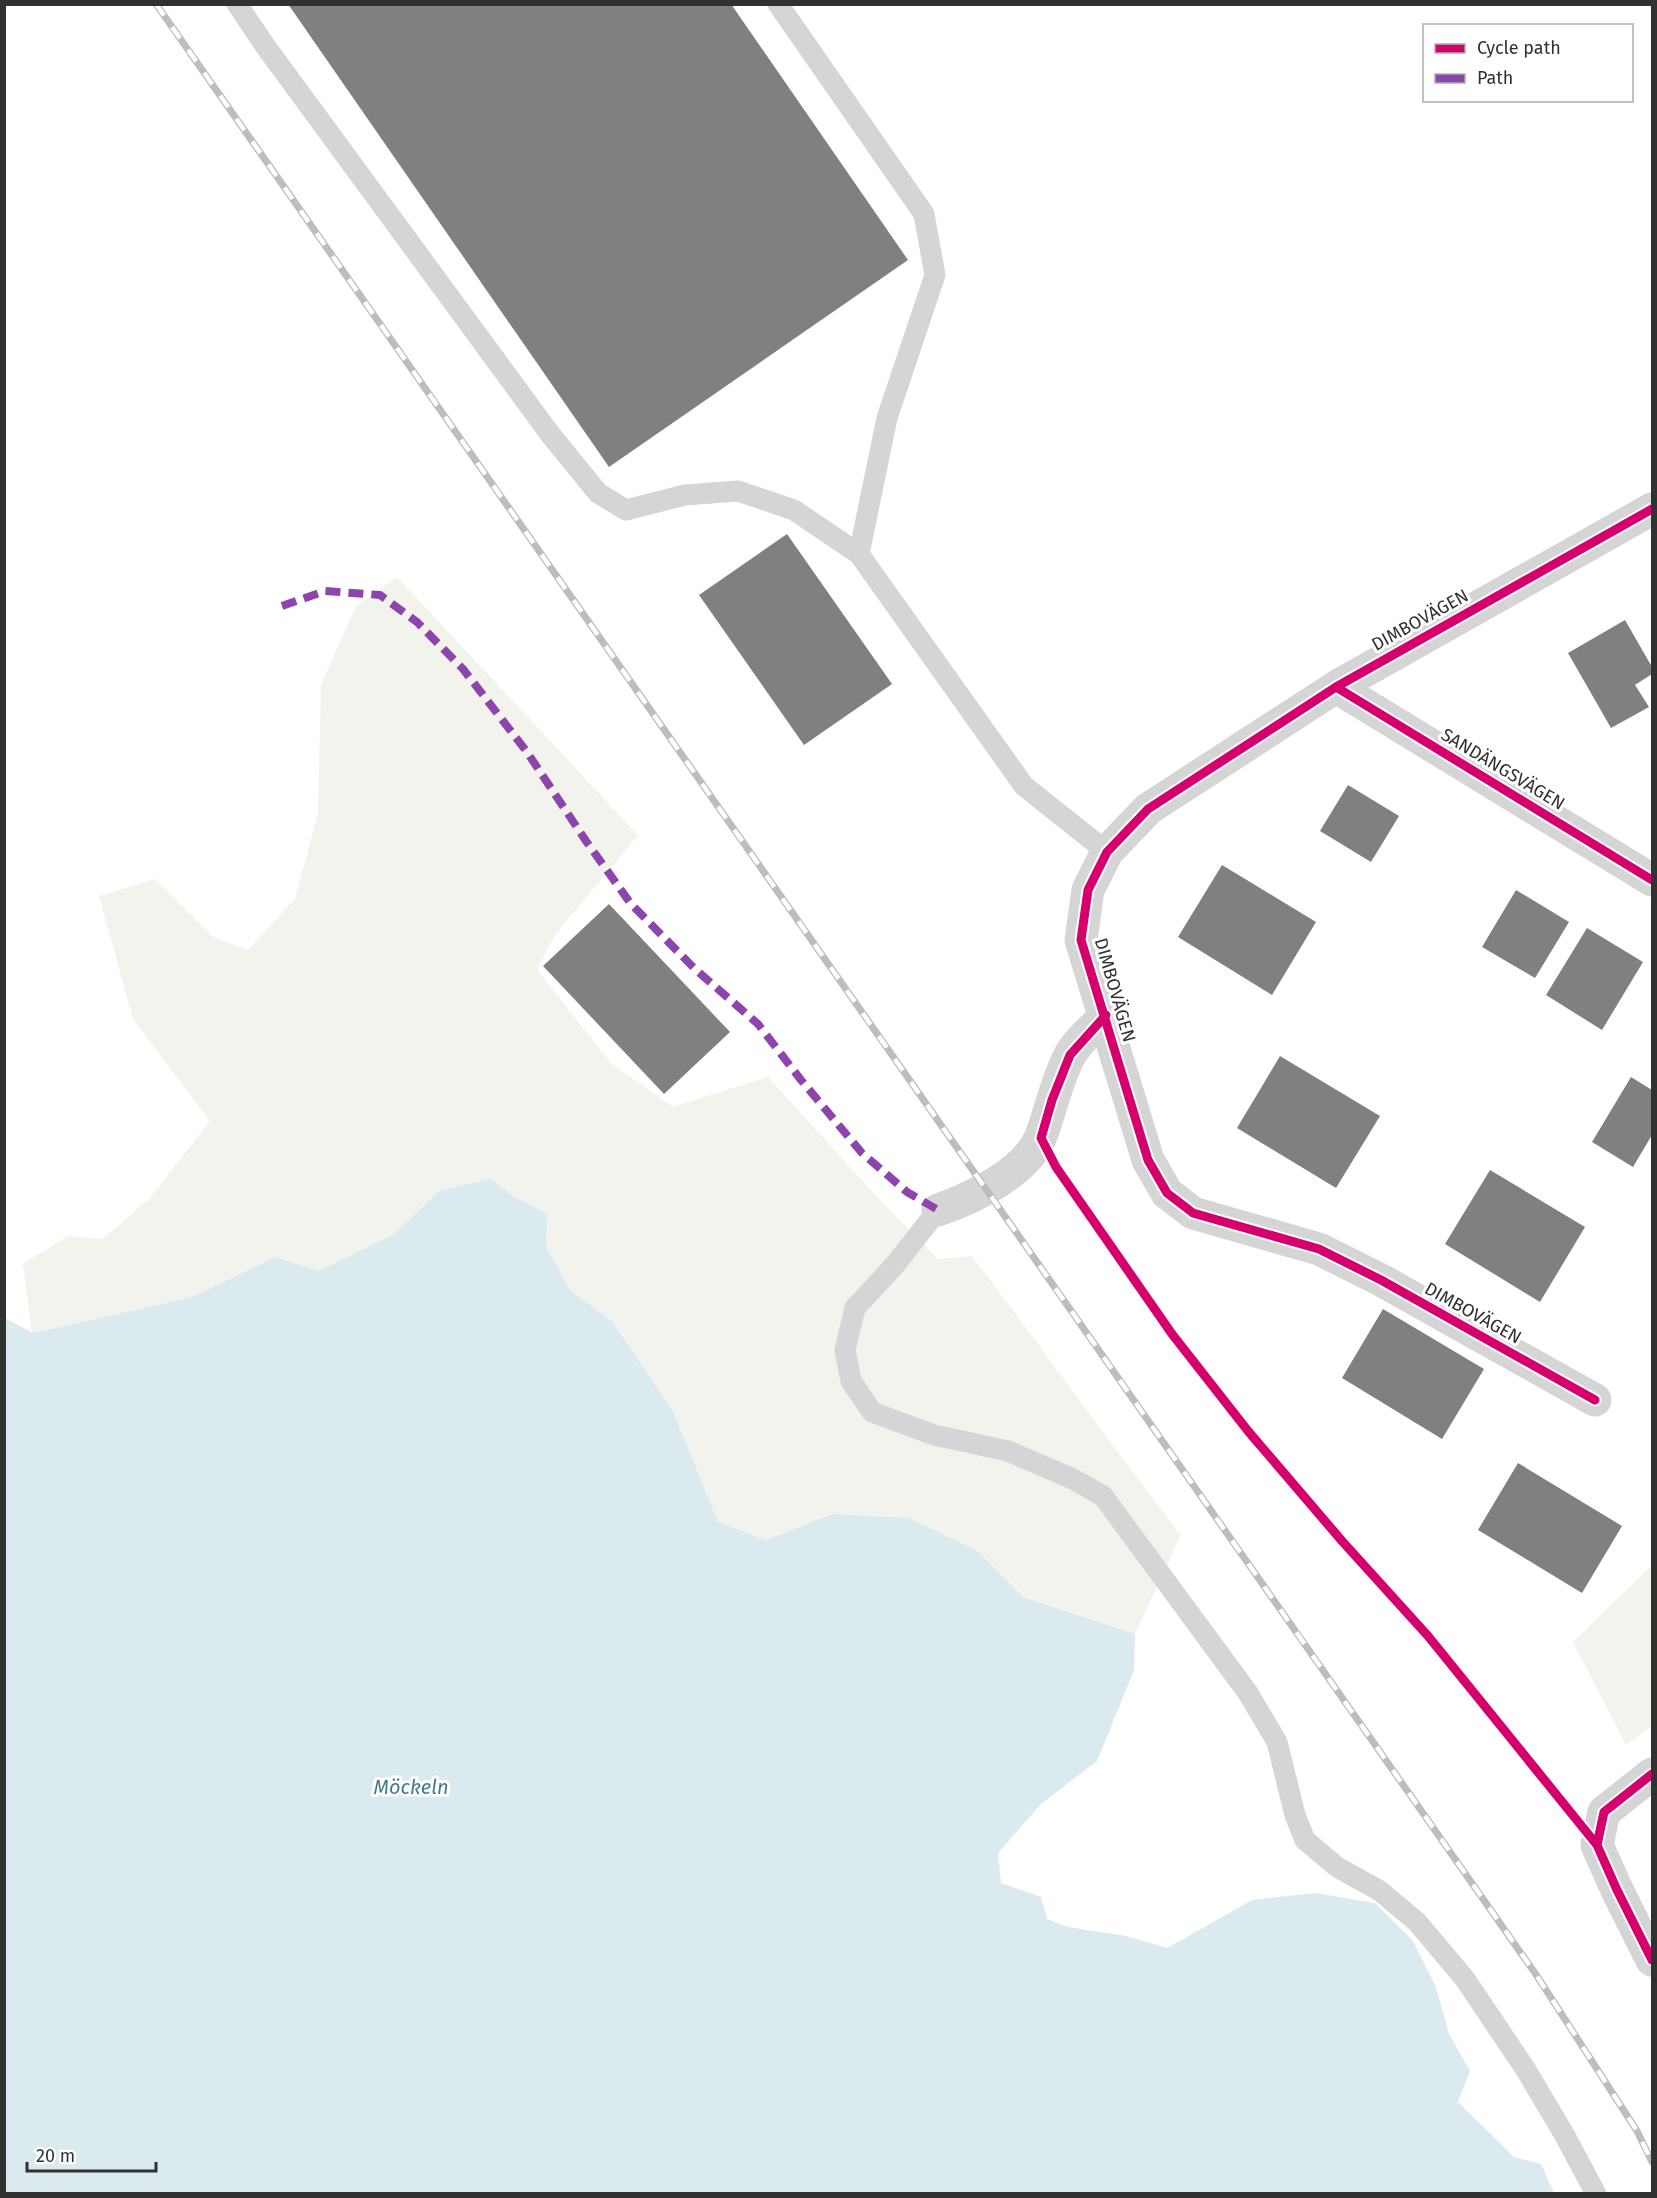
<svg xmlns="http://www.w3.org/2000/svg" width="1657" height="2198" font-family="'Fira Sans',sans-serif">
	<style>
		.green { fill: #f1f3ec }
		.water { fill: #dbeaef }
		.building { fill: #808080 }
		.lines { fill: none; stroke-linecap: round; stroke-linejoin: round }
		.service { stroke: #d5d5d5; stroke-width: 21 }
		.minor { stroke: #d5d5d5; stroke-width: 33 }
		.rail-casing { stroke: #bdbdbd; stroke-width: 7 }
		.rail { stroke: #fff; stroke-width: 4.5; stroke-dasharray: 14; stroke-linecap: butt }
		.quiet { stroke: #8e44ad; stroke-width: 8; stroke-dasharray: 15 8; stroke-linecap: butt }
		.cycleway-casing { stroke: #fff; stroke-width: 13 }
		.cycleway { stroke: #d6006c; stroke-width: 9 }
		.labels { text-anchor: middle; stroke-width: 6; stroke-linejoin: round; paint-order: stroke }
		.street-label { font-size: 18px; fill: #313131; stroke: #fff }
		.water-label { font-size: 20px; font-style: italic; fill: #437a8e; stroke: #fff }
	</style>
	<rect width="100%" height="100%" fill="#fff"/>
	<path class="green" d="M397,577L638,835L554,936L537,970L611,1063L673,1107L768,1077L879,1199L938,1259L972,1256C1042,1348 1109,1443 1181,1535L1135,1634L1023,1597L979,1552L832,1514L766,1540L718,1522L673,1411L611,1320L571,1291L546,1247V1214L516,1198L490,1179L439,1191L394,1234L319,1271L276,1257L192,1297L32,1333L23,1264L68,1236L103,1239L150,1198L210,1121L133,1019L99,896L155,879L215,938L248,950L295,899L318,813L321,685L356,606Z
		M1652,1565V1726L1626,1745L1573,1642Z"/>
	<path class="water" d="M490,1179L516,1198L547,1214L546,1247L571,1291L611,1320L673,1411L718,1522L766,1540L832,1514L909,1518L979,1552L1023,1597L1135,1634L1134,1670L1097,1761L1041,1804L998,1853L1001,1883L1041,1897L1047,1919L1068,1927L1126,1936L1167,1948L1252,1900L1315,1893L1375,1903L1413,1941L1436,1987L1449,2034L1470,2071L1458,2102L1514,2157L1541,2164L1554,2193H5V1318L33,1333L192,1297L276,1257L319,1271L394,1234L439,1191Z"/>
	<path class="building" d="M288,4H731L908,260L609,467Z
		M787,534L892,684L804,745L699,595Z
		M1625,620L1652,667V674L1635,685L1649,707L1611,728L1568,653Z
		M1348,785L1399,816L1371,862L1320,831Z
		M1222,865L1316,922L1272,995L1178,937Z
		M1516,890L1569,922L1535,978L1482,947Z
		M609,904L730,1032L664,1094L543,966Z
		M1587,928L1643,962L1602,1030L1546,995Z
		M1280,1056L1380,1116L1336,1188L1237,1128Z
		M1631,1077L1652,1090V1135L1633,1167L1592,1142Z
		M1490,1170L1585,1227L1540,1302L1445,1244Z
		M1383,1309L1484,1369L1442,1439L1342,1378Z
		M1518,1463L1622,1526L1582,1593L1478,1530Z"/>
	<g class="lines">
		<path class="service" d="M237,4L266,47L550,434L598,493L626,510L685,495L738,491L794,510L859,554L887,418L935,275L924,214L778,4
			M859,554L1024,786L1107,852
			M938,1210L894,1266L855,1308L845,1350L851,1381L872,1412L934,1435L1008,1451L1073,1479L1103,1496L1248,1693L1277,1742L1295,1815L1305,1840L1337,1867L1380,1891L1417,1922L1465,1979L1526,2070L1564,2134L1596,2194"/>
		<path class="minor" d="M1336,687L1652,880
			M938,1210C973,1198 1027,1172 1041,1136C1051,1110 1056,1082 1069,1057C1076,1042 1094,1028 1106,1015
			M1595,1400L1381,1280L1319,1249L1193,1213L1167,1193L1148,1160L1081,940L1088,890L1107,852L1148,809L1336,687L1652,509
			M1652,1774L1604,1812L1597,1845L1617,1890L1652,1960"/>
		<g class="rail-casing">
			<path id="rail" d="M156,4L1537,1976L1637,2131L1652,2162"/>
		</g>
		<use href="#rail" class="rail"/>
		<path class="quiet" d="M282,606L325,591L380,595L417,622L463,669L527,752L586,841L631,904L695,969L758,1024L801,1080L862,1153L907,1192L938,1210"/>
		<g class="cycleway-casing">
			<path id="cycleway" d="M1336,687L1652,880
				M1106,1015L1070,1055L1052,1100L1041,1138L1056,1167L1172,1334L1248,1431L1342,1541L1428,1636L1597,1845L1617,1890L1652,1960
				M1595,1400L1381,1280L1319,1249L1193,1213L1167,1193L1148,1160L1081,940L1088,890L1107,852L1148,809L1336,687L1652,509
				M1597,1845L1604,1812L1652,1774"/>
		</g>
		<use href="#cycleway" class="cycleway"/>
	</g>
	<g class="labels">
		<g class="street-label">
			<text transform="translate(1420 620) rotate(-29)" y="6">DIMBOVÄGEN</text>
			<text transform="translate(1503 769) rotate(31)" y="6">SANDÄNGSVÄGEN</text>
			<text transform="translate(1115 990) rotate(74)" y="6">DIMBOVÄGEN</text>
			<text transform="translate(1473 1313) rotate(29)" y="6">DIMBOVÄGEN</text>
		</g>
		<g class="water-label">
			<text x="411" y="1794">Möckeln</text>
		</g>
	</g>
	<rect width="1657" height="2198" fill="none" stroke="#313131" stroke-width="12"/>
	<rect x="1423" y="24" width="210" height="78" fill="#ffffff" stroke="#adadad" stroke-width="1.5"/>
	<rect x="1435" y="44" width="30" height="9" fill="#d6006c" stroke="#adadad" stroke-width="1.5"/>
	<text x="1477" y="54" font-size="18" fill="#313131">Cycle path</text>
	<rect x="1435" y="74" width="30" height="9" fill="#8e44ad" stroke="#adadad" stroke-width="1.5"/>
	<text x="1477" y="84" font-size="18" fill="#313131">Path</text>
	<path d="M27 2162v9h129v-9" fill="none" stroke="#313131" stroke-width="3"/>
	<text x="36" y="2162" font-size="18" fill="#313131" stroke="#ffffff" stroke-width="4.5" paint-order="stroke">20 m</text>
</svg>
